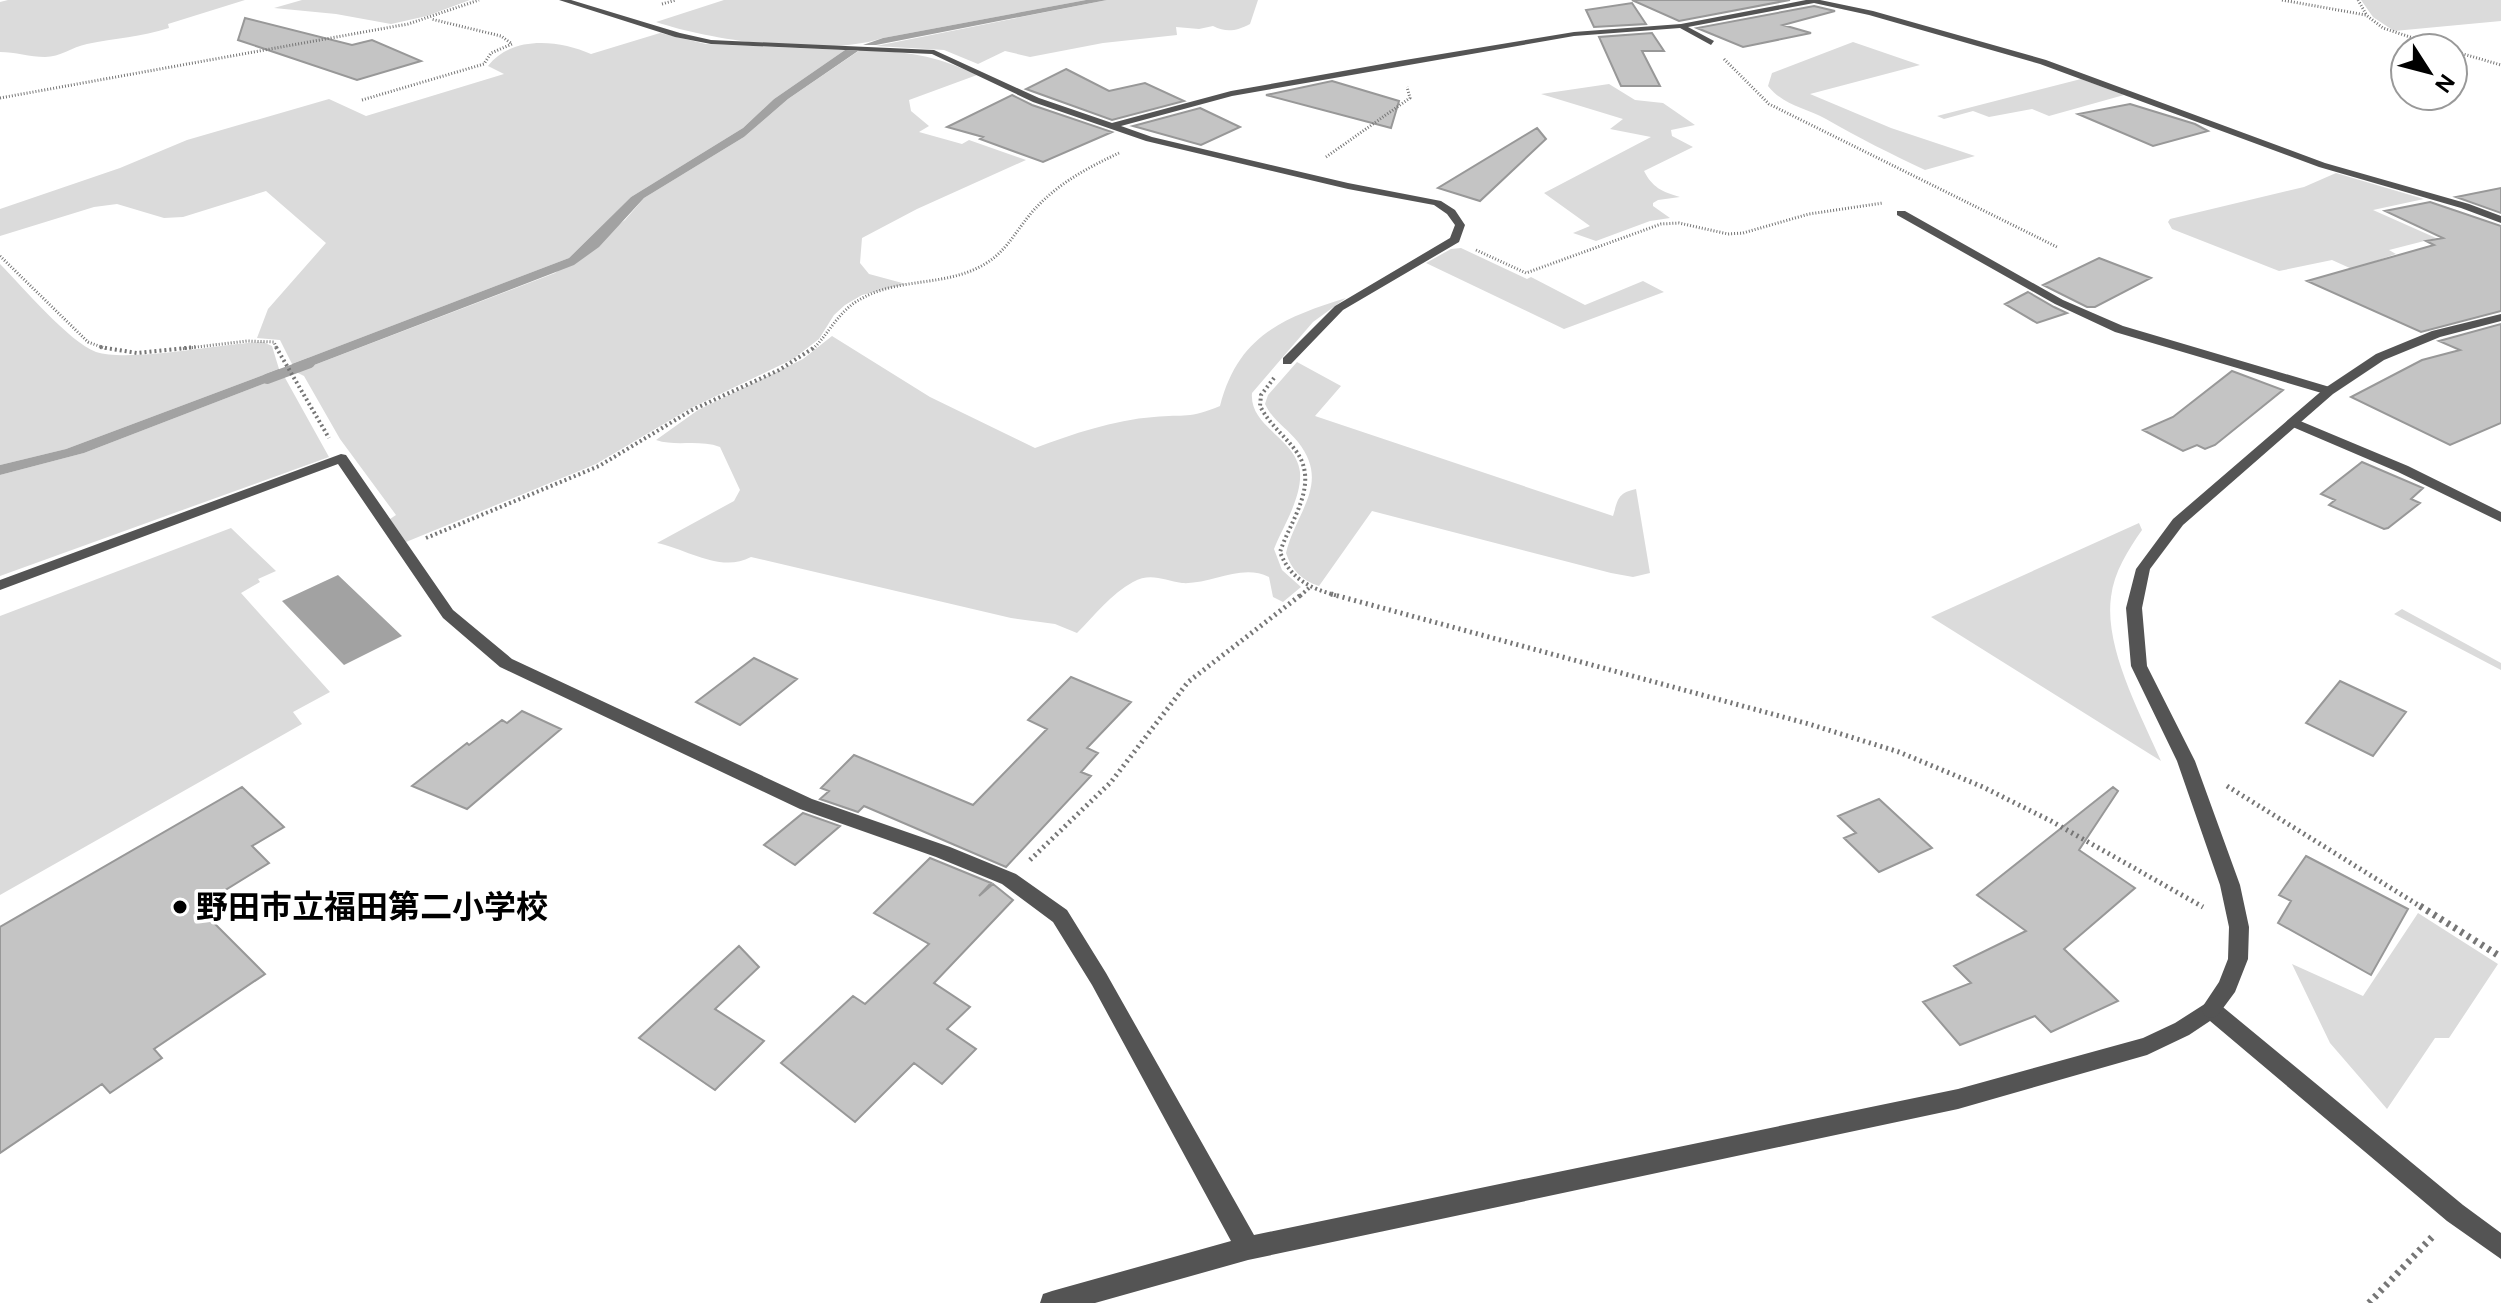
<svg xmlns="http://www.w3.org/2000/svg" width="2501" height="1303" font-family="'DM Sans','Noto Sans JP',sans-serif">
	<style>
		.green { fill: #dbdbdb }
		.water { fill: #a2a2a2 }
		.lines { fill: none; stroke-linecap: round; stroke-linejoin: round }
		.stream { stroke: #a2a2a2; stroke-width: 10 }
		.building { fill: #c4c4c4; stroke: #989898; stroke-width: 2 }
		.path-far3 { stroke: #767676; stroke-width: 3; stroke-dasharray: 1 2; stroke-linecap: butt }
		.path-far2 { stroke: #767676; stroke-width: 4; stroke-dasharray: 2 3; stroke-linecap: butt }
		.path-far1 { stroke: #767676; stroke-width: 5; stroke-dasharray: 2 4; stroke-linecap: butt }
		.path { stroke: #767676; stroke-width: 7; stroke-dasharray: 3 5; stroke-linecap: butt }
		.service { fill: #545454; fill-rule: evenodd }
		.minor { fill: #545454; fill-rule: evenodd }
		.tertiary { fill: #545454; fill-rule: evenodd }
		.poi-dot { fill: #000; stroke: #fff; stroke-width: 3 }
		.labels { text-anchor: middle; stroke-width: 7; stroke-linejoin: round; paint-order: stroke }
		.near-poi-label { font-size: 32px; font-weight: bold; fill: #000; stroke: #fff; text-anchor: start }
	</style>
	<rect width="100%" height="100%" fill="#fff"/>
	<path class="green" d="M8,0H245L168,24L169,28C141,37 115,38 87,44C72,47 60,57 45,57C30,57 15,52 0,52V2Z
		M302,0H470L427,16L391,24L336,14L274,8Z
		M724,0H1086L883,38C826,57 713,41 656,22Z
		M1107,0H1258L1250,24C1236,31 1227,33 1213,26L1199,29L1176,27L1177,35L1103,43L1030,57L1005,51L978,64L944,50L876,46Z
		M2361,0H2501V21L2394,31L2373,17Z
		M660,33L706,44L845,50L774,99L743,128L631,197L569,258L292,364L280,340L257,338L268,309L326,243L266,191L183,217L164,218L117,204L94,207L0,236V209L120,168L187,140L329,99L366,116L504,74L488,66C512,35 559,40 591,54Z
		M1853,42L1920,65L1810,94L1891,128L1975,156L1925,170C1891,154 1859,138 1826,119C1805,108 1783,105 1768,86L1772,73Z
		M860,50C909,52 932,54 977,75L909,100L911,111L929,126L919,132L962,144L969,140L1026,160L917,209L862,238L860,263L869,274L906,284L862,295L845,305L834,315L819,339L793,359L689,409L596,464L406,542L390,519L396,515L340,439L304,376L296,372L555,273L625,220L644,198L744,137L788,99Z
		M2081,79L2124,95L2049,116L2032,109L1989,117L1973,111L1944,119L1937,116Z
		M1609,84L1635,100L1663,103L1695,125L1671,130L1672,136L1693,147L1644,171C1652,187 1662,192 1680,197L1658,200L1653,203V206L1670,218L1650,221L1596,241L1573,233L1590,226L1544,193L1651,137L1610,129L1623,119L1541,94Z
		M2336,173L2424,199L2373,210L2436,238L2389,250L2396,254L2352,269L2332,260L2279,271L2172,229L2168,222L2170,219L2304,187Z
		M1461,248L1527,279L1531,277L1585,305L1643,281L1664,292L1564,329L1426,263L1451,249Z
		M0,264C22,286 69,342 96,352C130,363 223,343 263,342L272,346L279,369L66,449L0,465Z
		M1346,298L1313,322L1252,393C1249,427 1296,438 1300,472C1302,498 1283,526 1274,549L1282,570L1301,587L1283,602L1273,597L1269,577C1241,563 1210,585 1182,583C1165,581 1151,572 1133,582C1112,593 1094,616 1077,633L1055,624L1011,618L751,557C721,573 689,550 657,543L734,501L740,490L720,447C698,439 676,447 656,440L698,410L803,359L832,336L930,397L1035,448C1073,434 1113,420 1154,417C1185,414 1189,419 1220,406C1238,336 1282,318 1346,298Z
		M1297,362L1341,386L1315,416L1613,516C1618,500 1617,493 1636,489L1650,573L1633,577L1611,573L1372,511L1319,586C1302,581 1291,569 1286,553C1296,511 1331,484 1298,442C1287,428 1273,421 1265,404L1268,395Z
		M284,376L329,457L0,576V475L84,453Z
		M2139,523L2142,530C2128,550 2114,572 2111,597C2104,648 2141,715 2161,761L1931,617Z
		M231,528L276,571L258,579L260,582L241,593L330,692L293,712L302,724L0,895V616Z
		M2402,609L2501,663V670L2394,614Z
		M2418,913L2498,964L2449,1038H2435L2387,1109L2330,1043L2292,964L2363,996Z"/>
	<path class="water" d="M1086,0H1107L876,45H863L883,38Z
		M845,50L858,51L788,99L744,137L644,198L599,247L574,265L296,372L292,364L569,258L631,197L743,128L774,99Z
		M279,369L284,376L84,453L0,475V465L66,449Z
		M338,575L402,636L344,665L282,601Z"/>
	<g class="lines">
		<path class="stream" d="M267,379L310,363"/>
	</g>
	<path class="building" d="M1632,0H1790L1679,21Z
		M1632,3L1646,24L1594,27L1586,10Z
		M1814,6L1835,11L1783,25L1811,33L1743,47L1697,28Z
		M245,18L352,45L372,40L421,61L357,80L238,40Z
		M1652,33L1664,51H1642L1660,86H1621L1599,37Z
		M1066,69L1109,91L1145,83L1184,101L1112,120L1026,89Z
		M1332,81L1399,101L1391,128L1266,95Z
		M1012,95L1032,105L1112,132L1043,162L980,139L983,137L947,127Z
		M2130,104L2195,124L2208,131L2153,146L2078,114Z
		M1200,108L1240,127L1201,145L1133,126Z
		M1537,128L1546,139L1480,201L1438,188Z
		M2501,188V213L2456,197Z
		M2430,202L2501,226V311L2421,332L2307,281L2434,245L2426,241L2443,238L2385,211Z
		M2099,258L2151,278L2095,307H2087L2043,285Z
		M2028,292L2054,307L2067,313L2037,323L2005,304Z
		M2501,324V423L2450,445L2351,397L2422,360L2460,350L2439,341Z
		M2232,371L2283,390L2215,445L2205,449L2197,445L2183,451L2143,430L2173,417Z
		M2362,462L2423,488L2411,499L2420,503L2388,528L2384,529L2329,505L2335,500L2321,494Z
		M754,658L797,679L740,725L696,702Z
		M1071,677L1131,702L1087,748L1098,753L1081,772L1091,776L1006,867L864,806L858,812L820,799L829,791L821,788L854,755L973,805L1047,729L1028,720Z
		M2340,681L2406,712L2373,756L2306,723Z
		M522,711L561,729L467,809L412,786L467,743L469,745L502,720L507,723Z
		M242,787L284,827L252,846L269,863L198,907L265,974L154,1049L162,1058L110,1093L102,1084L0,1153V927Z
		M2113,787L2118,791L2079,850L2135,888L2064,949L2118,1001L2051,1032L2035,1016L1960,1045L1923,1002L1971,983L1954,966L2026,931L1977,895Z
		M1879,799L1932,848L1879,872L1844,838L1856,833L1838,816Z
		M803,813L840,826L795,865L764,845Z
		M2306,856L2408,909L2371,975L2278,923L2291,901L2279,895Z
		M930,858L991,883L979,896L993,884L1013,900L934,983L970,1007L947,1029L976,1049L942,1084L914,1063L855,1122L781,1063L853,996L865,1004L929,944L874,913Z
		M739,946L759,967L715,1009L764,1041L715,1090L639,1038Z"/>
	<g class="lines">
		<path class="path-far3" d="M2282,0L2366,15L2383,28L2443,48
			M2358,0L2366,14
			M662,4L676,0
			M2453,51L2501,65
			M1724,59L1769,104L2057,247
			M0,98L408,24L479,0
			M362,100L484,64L491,53L512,44L501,36L431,19
			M1326,157L1410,98L1407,87
			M1476,250L1526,273L1661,224L1679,223L1728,234L1743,233L1809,214L1883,203
			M0,256L88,342L107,349
			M180,349L247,341L274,342L277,349
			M813,349C829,333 839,311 859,300C899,276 949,288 988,262C1007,250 1018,228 1033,211C1057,184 1087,168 1119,153"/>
		<path class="path-far2" d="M100,347L137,353L195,347
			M276,347L329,438
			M1274,378L1261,395L1260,406C1269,424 1284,435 1296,451C1320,484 1291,519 1280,552C1291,580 1310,588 1338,596
			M426,538L599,466L692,410L779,370L815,347
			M1300,596L1309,588"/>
		<path class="path-far1" d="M1331,594L1809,724L1899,752L1983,787L2051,821L2203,907
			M2227,786L2423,908
			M1030,860L1111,782L1188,682L1302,594"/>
		<path class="path" d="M2420,906L2501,957
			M2369,1303L2435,1234"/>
		<path class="service" d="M2293,418L2408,466L2501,512V522L2398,472L2288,425L2286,422Z"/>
		<path class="minor" d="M559,0H571L680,33L711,40L934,50L1039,98L1112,123L1231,91L1399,61L1574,32L1681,24L1806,0H1820L1873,11L2046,60L2325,163L2469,204L2501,216V223L2461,208L2319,167L2040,64L1869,15L1814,3L1688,27L1714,41L1711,45L1680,28L1574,36L1232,96L1121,126L1152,137L1348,183L1441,201L1455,210L1465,225L1459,242L1343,310L1291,364H1283V358L1335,306L1450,238L1455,225L1447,214L1434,205L1348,189L1146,141L1033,102L932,54L711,44L675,37Z
			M1897,211H1905L2063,300L2123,326L2333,388L2335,391L2329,395L2325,394L2115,332L2055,304L1897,215Z
			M341,454L346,455L453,610L512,659L812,799L950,847L1016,874L1067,910L1106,973L1254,1235L1958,1089L2143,1038L2175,1023L2211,1000L2218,1003L2463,1205L2501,1233V1259L2447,1221L2210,1021L2189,1035L2147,1055L1958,1109L1248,1260L1095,1303H1040L1043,1294L1052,1291L1231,1241L1092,985L1053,922L1002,884L936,857L800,809L500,667L443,618L338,464L0,590V580Z"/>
		<path class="tertiary" d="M2501,314V321L2440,337L2384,360L2333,394L2183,525L2150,569L2142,608L2147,666L2195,761L2240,885L2249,927L2248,959L2235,992L2218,1015L2211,1018L2204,1015L2201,1009L2219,982L2228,959L2229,927L2220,885L2177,761L2131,666L2126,608L2136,569L2173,519L2325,388L2376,354L2432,331Z"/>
	</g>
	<circle class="poi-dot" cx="180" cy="907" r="8"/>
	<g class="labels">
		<g class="near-poi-label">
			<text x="196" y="918">野田市立福田第二小学校</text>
		</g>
	</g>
	<g transform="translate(2429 72) rotate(126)"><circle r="38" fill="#ffffff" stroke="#999999" stroke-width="2"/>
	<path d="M0-6L14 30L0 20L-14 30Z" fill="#000000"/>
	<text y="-12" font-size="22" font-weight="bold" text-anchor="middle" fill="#000000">N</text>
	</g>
</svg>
